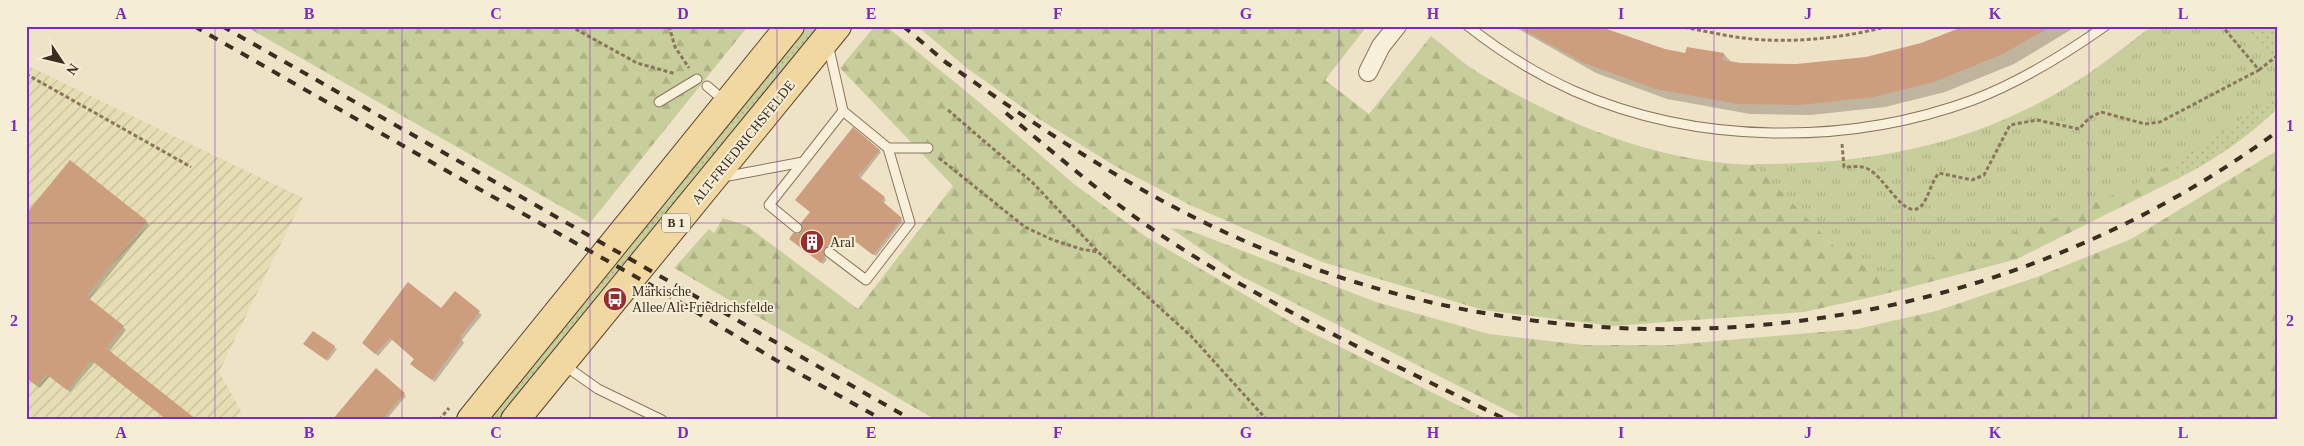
<svg xmlns="http://www.w3.org/2000/svg" width="2304" height="446" font-family="Georgia,serif">
	<style>
		.farmland { fill: url(#farmland-furrows) }
		.grass { fill: url(#grass-dots) }
		.forest { fill: url(#forest-firs) }
		.park { fill: url(#park-tufts) }
		.shadow { fill: #0003 }
		.building { fill: #cd9e7d }
		.lines { fill: none; stroke-linecap: round; stroke-linejoin: round }
		.lane-casing { stroke: #8b755c; stroke-width: 11 }
		.street-casing { stroke: #8b755c; stroke-width: 20 }
		.primary-casing { stroke: #594330; stroke-width: 30 }
		.path { stroke: #8b755c; stroke-width: 3; stroke-dasharray: 4 2.5; stroke-linecap: butt }
		.lane { stroke: #f9f0db; stroke-width: 9 }
		.street { stroke: #f9f0db; stroke-width: 18 }
		.primary { stroke: #f1d7a0; stroke-width: 28 }
		.rail { stroke: #3b2d20; stroke-width: 4; stroke-dasharray: 9 9; stroke-linecap: butt }
		.grid { fill: none; stroke: #7b2cbf; stroke-width: 1; stroke-opacity: 0.55 }
		.labels { text-anchor: middle; stroke-width: 4; stroke-linejoin: round; paint-order: stroke }
		.shield { fill: #f6edd7; stroke: #736757; stroke-width: 1 }
		.shield-label { font-size: 12px; font-weight: bold; fill: #3b2d20 }
		.street-label { font-size: 14px; fill: #3b2d20; stroke: #f6edd7 }
		.poi-label { font-size: 14px; fill: #3b2d20; stroke: #f6edd7; text-anchor: start }
		.neatline { fill: none; stroke: #7b2cbf; stroke-width: 2 }
		.grid-label { font-size: 16px; text-anchor: middle; font-weight: bold; fill: #7b2cbf }
	</style>
	<defs>
		<pattern id="farmland-furrows" width="10" height="10" patternUnits="userSpaceOnUse" patternTransform="scale(1.25)"><rect width="10" height="10" fill="#e5ddb4"/><path d="M-1 1l2-2M0 10L10 0M9 11l2-2" fill="none" stroke="#c5be9a"/></pattern>
		<pattern id="grass-dots" width="8" height="8" patternUnits="userSpaceOnUse" patternTransform="scale(1.25)"><rect width="8" height="8" fill="#c8ce9b"/><path d="M2 2h.1M6 6h.1" fill="none" stroke="#adb185" stroke-width="1.8" stroke-linecap="round"/></pattern>
		<pattern id="forest-firs" width="22" height="20" patternUnits="userSpaceOnUse" patternTransform="scale(1.25)"><rect width="22" height="20" fill="#c8ce9b"/><path d="M5 1l3.5 6h-7zM16 11l3.5 6h-7z" fill="#adb185"/></pattern>
		<pattern id="park-tufts" width="24" height="20" patternUnits="userSpaceOnUse" patternTransform="scale(1.25)"><rect width="24" height="20" fill="#c8ce9b"/><path d="M3 7l-1-3M5 7V3M7 7l1-3M15 17l-1-3M17 17v-4M19 17l1-3" fill="none" stroke="#adb185"/></pattern>
	</defs>
	<rect width="100%" height="100%" fill="#efe3c7"/>
	<path class="farmland" d="M26,65L303,198L219,372L241,411L234,420H26Z"/>
	<path class="grass" d="M808,26H818L500,420H489Z
		M2152,26H2278V108C2249,136 2215,160 2179,178L2118,52Z"/>
	<path class="forest" d="M245,26H748L590,223Z
		M875,26H886L979,102L1074,184L1145,236L1296,325L1488,420H936L674,268L709,229L714,233L723,218L747,226L858,309L953,186L840,68Z
		M917,26H1367L1325,80L1369,114L1431,36C1447,48 1462,63 1479,73C1563,124 1658,163 1758,165L1835,247L2152,118L2179,178L2017,259L1881,295L1804,312L1613,326L1483,310L1322,262L1190,205L1115,166L1039,119L968,69Z
		M2278,150V420H1526L1239,275L1170,228L1191,231L1376,302L1489,334L1583,345H1671L1857,329L1936,311L2037,277L2131,239Z"/>
	<path class="park" d="M2153,26H2241L2278,60V93C2221,134 2161,175 2097,202C2024,232 1948,253 1873,275L1841,245L1835,247L1754,164C1892,165 2008,137 2118,52L2120,53Z"/>
	<path class="shadow" d="M1513,26H1596L1664,51L1686,55L1688,48L1724,54L1732,63L1741,64L1796,65L1867,58L1922,44L1968,26H2077L2014,64L1945,92L1885,107L1811,115L1750,114L1667,99L1596,73Z
		M879,150L881,152L860,179L884,198L886,200L883,204L903,221L876,256L855,240L851,244L843,238L835,249L832,247L826,250L824,255L827,260L823,264L793,240Z
		M26,216L146,222L149,225L89,300L126,330L109,352L95,362L70,392L50,376L40,388L26,377Z
		M455,293L482,315L462,340L464,343L435,382L414,367L416,359L393,339L378,356L364,343L442,310Z
		M313,332L337,349L328,361L307,346Z
		M376,370L406,396L386,420H346Z"/>
	<path class="building" d="M1516,26H1598L1665,49L1685,53L1687,47L1724,53L1723,60L1741,63L1796,64L1866,57L1921,43L1965,26H2052L2003,54L1934,82L1874,97L1800,105L1738,104L1655,89L1584,63Z
		M853,127L880,150L858,176L885,197L882,201L902,218L873,255L852,239L849,243L841,237L833,247L829,246L824,248L823,252L825,257L821,263L789,239L793,233L799,234L802,232L801,223L810,212L795,200Z
		M70,160L147,221L86,296L124,326L106,348L197,420H167L91,360L67,390L46,374L37,386L26,378V214Z
		M408,282L441,308L455,291L480,311L460,337L462,339L432,380L410,364L414,359L390,338L375,354L362,343Z
		M313,331L335,346L326,360L303,344Z
		M376,368L405,393L382,420H332Z"/>
	<g class="lines">
		<g class="lane-casing">
			<path id="lane" d="M1468,26C1501,52 1536,74 1574,91C1697,145 1848,146 1973,100C2020,82 2064,55 2105,26
				M707,86L726,102
				M659,102L697,79
				M888,148H928
				M723,177L803,162L843,111L828,44
				M797,228L769,205L803,162
				M829,252L866,280L910,223L888,148L843,111
				M564,365L598,389L662,420"/>
		</g>
		<g class="street-casing">
			<path id="street" d="M1368,72L1381,46L1397,26"/>
		</g>
		<g class="primary-casing">
			<path id="primary" d="M471,420L790,26
				M515,420L837,26"/>
		</g>
		<path class="path" d="M570,26L637,63L676,74
			M669,26L675,47L689,68
			M1678,26C1699,30 1721,35 1743,38C1790,44 1844,38 1889,26
			M2259,70L2278,55
			M26,74L191,167
			M948,110L1033,183L1098,252
			M1842,144L1844,167C1852,167 1860,165 1868,169C1885,177 1904,220 1920,207C1929,199 1930,183 1939,173L1972,180L1984,175L2010,125L2037,120L2079,129L2089,118L2101,112L2145,124L2160,122L2259,70L2222,26
			M939,158L1025,227L1053,240L1081,249L1098,252L1191,336L1267,420
			M439,420L449,408"/>
		<use href="#lane" class="lane"/>
		<use href="#street" class="street"/>
		<use href="#primary" class="primary"/>
		<path class="rail" d="M194,26L447,171L663,292L784,365L883,420
			M222,26L912,420
			M903,26L949,65
			M944,61C1045,132 1147,201 1261,248C1595,387 1985,347 2278,131
			M1006,113C1060,158 1114,205 1173,243C1280,312 1393,364 1507,420"/>
	</g>
	<path class="grid" d="M215,26V420M402,26V420M590,26V420M777,26V420M965,26V420M1152,26V420M1339,26V420M1527,26V420M1714,26V420M1902,26V420M2089,26V420M26,223H2278"/>
	<defs>
		<g id="building-disc" transform="scale(1.25)"><circle r="9.5" fill="#9b2c2d" stroke="#f6edd7"/><path d="M-4-6H4V6H1V3H-1V6H-4ZM-2.5-4.3h1.7v1.8h-1.7ZM.8-4.3h1.7v1.8H.8ZM-2.5-1h1.7V.8h-1.7ZM.8-1h1.7V.8H.8Z" fill="#fff"/></g>
		<g id="bus-disc" transform="scale(1.25)"><circle r="9.5" fill="#9b2c2d" stroke="#f6edd7"/><path d="M-5-6H5V4H4V6H2V4H-2V6H-4V4H-5ZM-3.5-4V0h7V-4ZM-3.5 1.2v1.5H-2V1.2ZM2 1.2v1.5H3.5V1.2Z" fill="#fff"/></g>
	</defs>
	<g fill-rule="evenodd">
		<use href="#building-disc" x="812" y="242"/>
		<use href="#bus-disc" x="615" y="299"/>
	</g>
	<g class="labels">
		<rect class="shield" x="662" y="213.5" width="28" height="19" rx="4"/>
		<g class="shield-label">
			<text x="676" y="227">B 1</text>
		</g>
		<g class="street-label">
			<text transform="translate(743 142) rotate(-51)" y="5">ALT-FRIEDRICHSFELDE</text>
		</g>
		<g class="poi-label">
			<text x="830" y="247">Aral</text>
			<text x="632" y="296">Märkische<tspan x="632" dy="16">Allee/Alt-Friedrichsfelde</tspan></text>
		</g>
	</g>
	<rect width="2304" height="446" fill="none" stroke="#f6edd7" stroke-width="55"/>
	<g transform="translate(62 62) rotate(125)" stroke="#f6edd7" stroke-width="4" paint-order="stroke">
	<path d="M0-4L9 19L0 12L-9 19Z" fill="#3b2d20"/>
	<text y="-8" font-size="14" font-weight="bold" text-anchor="middle" fill="#3b2d20">N</text>
	</g>
	<rect x="28" y="28" width="2248" height="390" class="neatline"/>
	<g class="grid-label">
		<text x="121" y="19">A</text>
		<text x="309" y="19">B</text>
		<text x="496" y="19">C</text>
		<text x="683" y="19">D</text>
		<text x="871" y="19">E</text>
		<text x="1058" y="19">F</text>
		<text x="1246" y="19">G</text>
		<text x="1433" y="19">H</text>
		<text x="1621" y="19">I</text>
		<text x="1808" y="19">J</text>
		<text x="1995" y="19">K</text>
		<text x="2183" y="19">L</text>
		<text x="14" y="131">1</text>
		<text x="2290" y="131">1</text>
		<text x="14" y="326">2</text>
		<text x="2290" y="326">2</text>
		<text x="121" y="438">A</text>
		<text x="309" y="438">B</text>
		<text x="496" y="438">C</text>
		<text x="683" y="438">D</text>
		<text x="871" y="438">E</text>
		<text x="1058" y="438">F</text>
		<text x="1246" y="438">G</text>
		<text x="1433" y="438">H</text>
		<text x="1621" y="438">I</text>
		<text x="1808" y="438">J</text>
		<text x="1995" y="438">K</text>
		<text x="2183" y="438">L</text>
	</g>
</svg>
